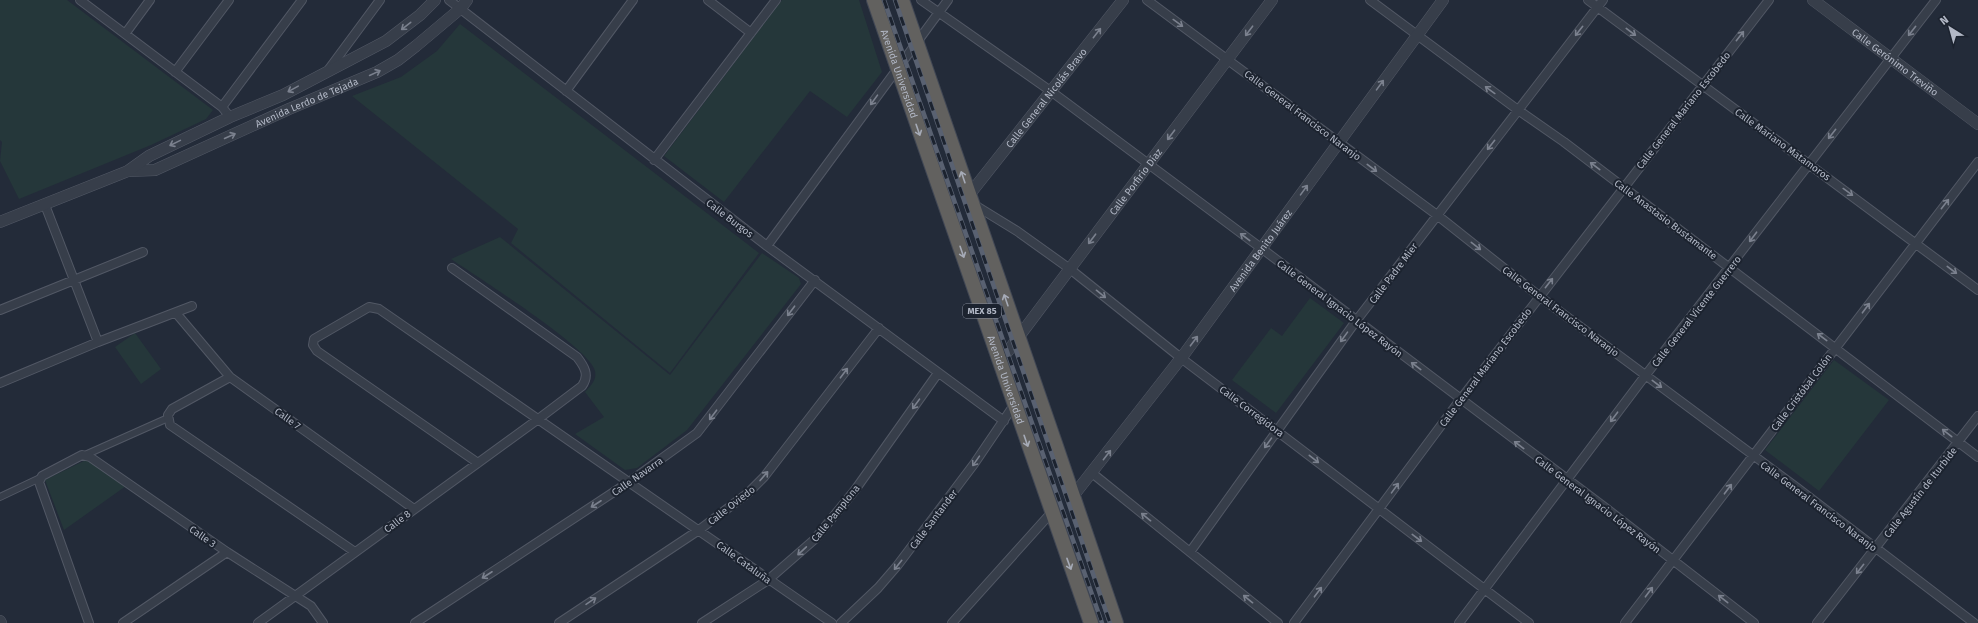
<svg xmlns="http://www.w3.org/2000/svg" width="1978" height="623" font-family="'Fira Sans',sans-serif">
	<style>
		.green { fill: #25373a }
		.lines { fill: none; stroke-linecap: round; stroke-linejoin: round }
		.pedestrian-casing { stroke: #525865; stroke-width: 8 }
		.minor-casing { stroke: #525865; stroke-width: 10 }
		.tertiary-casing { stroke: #525865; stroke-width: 12 }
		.trunk-casing { stroke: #424855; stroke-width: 16 }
		.pedestrian { stroke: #373e4a; stroke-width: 6 }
		.minor { stroke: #373e4a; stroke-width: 8 }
		.tertiary { stroke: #373e4a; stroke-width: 11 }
		.trunk { stroke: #62615f; stroke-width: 14 }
		.rail-casing { stroke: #596171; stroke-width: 4.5 }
		.rail { stroke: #1c232f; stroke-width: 3; stroke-dasharray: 9; stroke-linecap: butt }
		.oneway { stroke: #7b818e }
		.oneway2 { stroke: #a6abb7 }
		.labels { text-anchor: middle; stroke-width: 4; stroke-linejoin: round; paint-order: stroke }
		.shield { fill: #1c232f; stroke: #858b99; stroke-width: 1 }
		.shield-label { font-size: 9px; font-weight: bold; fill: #b2b8c6 }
		.street-label { font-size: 10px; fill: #b2b8c6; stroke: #1c232f }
	</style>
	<rect width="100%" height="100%" fill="#232b39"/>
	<path class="green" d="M0,0H67L213,110L206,119L151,145L19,199L0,161L2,142L0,140Z
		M782,0H859L882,72L847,117L810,91L724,202L664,156Z
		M460,24L759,253L670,373L511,243L518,229L352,96L401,77L437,51Z
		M500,237L670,375L762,253L799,278L801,284L687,430L637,468L625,470L575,434L604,417L585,392C591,385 597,380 595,371C590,348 476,276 451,259Z
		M1310,298L1344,323L1276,413L1232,380L1271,328L1282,336Z
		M135,333L161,369L141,384L115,347Z
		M1834,360L1889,400L1819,491L1765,450Z
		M88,459L126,486L64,530L45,480Z"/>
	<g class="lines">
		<g class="pedestrian-casing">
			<path id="pedestrian" d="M85,455L168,418
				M0,497L40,478"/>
		</g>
		<g class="minor-casing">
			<path id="minor" d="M80,0L222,107L230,117
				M449,0L767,246L1004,421
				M708,0L751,33
				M921,0L1052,92L1261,248L1607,509L1754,623
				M1147,0L1437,215L1539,296L1796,487L1974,623
				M1370,0L1518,110L1564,142L1978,457
				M1588,0L1978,290
				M125,34L150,0
				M329,69L380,0
				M175,72L229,0
				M566,91L633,0
				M222,107L302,0
				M654,160L776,0
				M973,204L1017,231L1070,269L1181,358L1529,623
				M45,205L98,342
				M767,246L948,0
				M0,310L143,252
				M176,313L230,377L414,509
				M230,377L172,409L168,415L170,425L355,552
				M0,383L98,342L192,306
				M478,463L317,351L313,345L314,339L369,307L379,309L832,623
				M1092,473L1278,623
				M1190,552L1356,321L1603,0
				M89,623L39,482L42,476L82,455L90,457L227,552L311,606L323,623
				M123,623L227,552
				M258,623L537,420L582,386C590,375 584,366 577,357L452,268
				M415,623L629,482L697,433L815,280
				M559,623L699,530L748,493L764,477L879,328
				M702,623L768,580L815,539L855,490L938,373
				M841,623L878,588L897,566L974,464L1014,405
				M952,623L1051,513
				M1294,623L1460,400L1769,0
				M1459,623L1645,376L1936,0
				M1625,623L1978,162
				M1817,623L1978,416"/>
		</g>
		<g class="tertiary-casing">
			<g id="tertiary">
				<path id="s1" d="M1813,0L1978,124"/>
				<path id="s2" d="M129,171L155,170L289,109L377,72L398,60L416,46L460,9L467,0"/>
				<path id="s3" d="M969,195L1123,0"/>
				<path d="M0,222L128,171L149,156L230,117L283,95L386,41L420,15L435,0"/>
				<path id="s4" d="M999,363L1272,0"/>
				<path id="s5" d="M1073,496L1185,353L1443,0"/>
				<path d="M0,621L1,623"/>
			</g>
		</g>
		<g class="trunk-casing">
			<g id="trunk">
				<path id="s6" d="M874,0L1091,623"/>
				<path d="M902,0L1056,446L1116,623"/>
			</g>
		</g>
		<use href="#pedestrian" class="pedestrian"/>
		<use href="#minor" class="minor"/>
		<use href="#tertiary" class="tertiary"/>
		<use href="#trunk" class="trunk"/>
		<g class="rail-casing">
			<path id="rail" d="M884,0L1102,623
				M895,0L1110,623"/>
		</g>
		<use href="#rail" class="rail"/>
	</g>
	<defs><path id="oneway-shaft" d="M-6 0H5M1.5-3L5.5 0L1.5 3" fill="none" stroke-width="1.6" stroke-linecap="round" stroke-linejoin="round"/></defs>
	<g class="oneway">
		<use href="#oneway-shaft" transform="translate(1178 23) rotate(36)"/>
		<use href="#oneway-shaft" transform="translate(406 26) rotate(142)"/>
		<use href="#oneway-shaft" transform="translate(1249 31) rotate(127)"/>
		<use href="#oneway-shaft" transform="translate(1579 31) rotate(128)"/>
		<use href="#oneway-shaft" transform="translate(1912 31) rotate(128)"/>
		<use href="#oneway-shaft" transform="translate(1631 32) rotate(37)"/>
		<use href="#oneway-shaft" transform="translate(1097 33) rotate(-52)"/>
		<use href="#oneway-shaft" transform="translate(1740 36) rotate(-52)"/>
		<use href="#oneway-shaft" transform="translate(375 73) rotate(-25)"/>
		<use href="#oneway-shaft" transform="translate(1380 85) rotate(-54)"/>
		<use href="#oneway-shaft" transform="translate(293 89) rotate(151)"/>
		<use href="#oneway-shaft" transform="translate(1490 90) rotate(-144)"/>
		<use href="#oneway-shaft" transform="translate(874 100) rotate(126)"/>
		<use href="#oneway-shaft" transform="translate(1832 134) rotate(128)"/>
		<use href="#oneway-shaft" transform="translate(1171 135) rotate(127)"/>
		<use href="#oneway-shaft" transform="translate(230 136) rotate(-24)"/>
		<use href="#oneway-shaft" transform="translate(175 143) rotate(154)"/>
		<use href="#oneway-shaft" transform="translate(1491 145) rotate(128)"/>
		<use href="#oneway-shaft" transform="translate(1595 166) rotate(-143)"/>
		<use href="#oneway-shaft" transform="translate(1372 168) rotate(37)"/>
		<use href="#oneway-shaft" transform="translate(1304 190) rotate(-54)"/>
		<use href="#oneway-shaft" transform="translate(1848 192) rotate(36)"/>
		<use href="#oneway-shaft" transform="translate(1945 204) rotate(-52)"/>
		<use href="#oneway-shaft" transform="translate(1245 237) rotate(-143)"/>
		<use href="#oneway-shaft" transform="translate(1753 237) rotate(127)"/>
		<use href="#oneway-shaft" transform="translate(1092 239) rotate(127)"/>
		<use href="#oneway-shaft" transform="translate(1476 246) rotate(38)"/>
		<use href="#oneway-shaft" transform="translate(1952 270) rotate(37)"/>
		<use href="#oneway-shaft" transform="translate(1549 283) rotate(-52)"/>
		<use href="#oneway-shaft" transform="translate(1101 294) rotate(39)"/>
		<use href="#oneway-shaft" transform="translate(1866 308) rotate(-53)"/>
		<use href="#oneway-shaft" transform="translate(791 311) rotate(127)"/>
		<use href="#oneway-shaft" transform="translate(1344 337) rotate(126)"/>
		<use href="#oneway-shaft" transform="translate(1822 337) rotate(-143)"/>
		<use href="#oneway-shaft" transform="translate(1194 341) rotate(-53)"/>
		<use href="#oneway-shaft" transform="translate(1416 366) rotate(-143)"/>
		<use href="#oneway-shaft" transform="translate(844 373) rotate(-53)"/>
		<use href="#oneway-shaft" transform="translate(1657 384) rotate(37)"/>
		<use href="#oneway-shaft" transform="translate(916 404) rotate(126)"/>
		<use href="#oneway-shaft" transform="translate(713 415) rotate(127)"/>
		<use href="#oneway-shaft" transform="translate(1614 417) rotate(127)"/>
		<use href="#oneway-shaft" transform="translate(1947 433) rotate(-142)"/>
		<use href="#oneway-shaft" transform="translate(1268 443) rotate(126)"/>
		<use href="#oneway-shaft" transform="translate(1519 445) rotate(-143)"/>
		<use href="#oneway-shaft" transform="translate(1107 455) rotate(-52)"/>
		<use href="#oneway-shaft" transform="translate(1314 459) rotate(38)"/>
		<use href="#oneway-shaft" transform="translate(976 461) rotate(125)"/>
		<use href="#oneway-shaft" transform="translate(764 476) rotate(-49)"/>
		<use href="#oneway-shaft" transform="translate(1395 488) rotate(-54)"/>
		<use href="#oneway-shaft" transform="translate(1728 489) rotate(-53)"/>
		<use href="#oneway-shaft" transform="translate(596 504) rotate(147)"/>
		<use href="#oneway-shaft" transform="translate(1146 517) rotate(-141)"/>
		<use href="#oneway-shaft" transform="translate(1417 538) rotate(37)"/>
		<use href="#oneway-shaft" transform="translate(802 551) rotate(137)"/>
		<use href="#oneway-shaft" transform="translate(898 565) rotate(129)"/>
		<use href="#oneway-shaft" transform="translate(1860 569) rotate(128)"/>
		<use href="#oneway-shaft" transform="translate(487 575) rotate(147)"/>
		<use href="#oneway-shaft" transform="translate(1318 592) rotate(-53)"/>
		<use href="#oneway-shaft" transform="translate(1649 592) rotate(-53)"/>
		<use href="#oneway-shaft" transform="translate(1248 599) rotate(-141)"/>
		<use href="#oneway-shaft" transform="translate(1723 599) rotate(-142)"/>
		<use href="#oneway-shaft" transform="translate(591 601) rotate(-34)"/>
	</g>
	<g class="oneway2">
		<use href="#oneway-shaft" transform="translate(918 130) rotate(71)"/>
		<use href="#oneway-shaft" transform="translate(963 177) rotate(-109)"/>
		<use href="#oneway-shaft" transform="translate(962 252) rotate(71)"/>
		<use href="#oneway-shaft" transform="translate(1006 300) rotate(-109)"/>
		<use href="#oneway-shaft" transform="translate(1026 441) rotate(71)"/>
		<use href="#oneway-shaft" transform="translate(1069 564) rotate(70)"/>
	</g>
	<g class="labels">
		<rect class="shield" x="963" y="304" width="38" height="14" rx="3"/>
		<g class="shield-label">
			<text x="982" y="314">MEX 85</text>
		</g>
		<g class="street-label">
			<text dy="4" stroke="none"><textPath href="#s1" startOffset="103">Calle Gerónimo Treviño</textPath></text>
			<text dy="4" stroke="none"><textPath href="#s6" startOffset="78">Avenida Universidad</textPath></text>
			<text dy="4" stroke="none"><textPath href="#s3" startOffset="124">Calle General Nicolás Bravo</textPath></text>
			<text dy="4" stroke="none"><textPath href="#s2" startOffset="192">Avenida Lerdo de Tejada</textPath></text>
			<text transform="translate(1683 110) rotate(-52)" y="4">Calle General Mariano Escobedo</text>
			<text transform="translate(1303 115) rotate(37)" y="4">Calle General Francisco Naranjo</text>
			<text transform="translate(1783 144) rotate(36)" y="4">Calle Mariano Matamoros</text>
			<text dy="4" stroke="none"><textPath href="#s4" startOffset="227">Calle Porfirio Díaz</textPath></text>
			<text transform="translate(730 218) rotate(37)" y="4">Calle Burgos</text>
			<text transform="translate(1666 219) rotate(37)" y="4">Calle Anastasio Bustamante</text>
			<text dy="4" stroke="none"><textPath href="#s5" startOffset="309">Avenida Benito Juárez</textPath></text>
			<text transform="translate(1393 273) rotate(-53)" y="4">Calle Padre Mier</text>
			<text transform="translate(1340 308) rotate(37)" y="4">Calle General Ignacio López Rayón</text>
			<text transform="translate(1561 311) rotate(37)" y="4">Calle General Francisco Naranjo</text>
			<text transform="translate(1696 311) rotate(-52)" y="4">Calle General Vicente Guerrero</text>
			<text transform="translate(1485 367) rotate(-53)" y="4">Calle General Mariano Escobedo</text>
			<text dy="4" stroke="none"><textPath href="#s6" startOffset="402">Avenida Universidad</textPath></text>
			<text transform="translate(1801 392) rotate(-53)" y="4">Calle Cristóbal Colón</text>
			<text transform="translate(1252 411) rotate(37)" y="4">Calle Corregidora</text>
			<text transform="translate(288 418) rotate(36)" y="4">Calle 7</text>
			<text transform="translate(637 476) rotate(-35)" y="4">Calle Navarra</text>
			<text transform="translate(1920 492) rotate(-52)" y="4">Calle Agustín de Iturbide</text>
			<text transform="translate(1598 504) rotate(37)" y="4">Calle General Ignacio López Rayón</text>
			<text transform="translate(731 505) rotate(-38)" y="4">Calle Oviedo</text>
			<text transform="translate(1819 506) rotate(37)" y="4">Calle General Francisco Naranjo</text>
			<text transform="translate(835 513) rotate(-51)" y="4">Calle Pamplona</text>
			<text transform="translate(933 519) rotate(-53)" y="4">Calle Santander</text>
			<text transform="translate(397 521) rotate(-37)" y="4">Calle 8</text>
			<text transform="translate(203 536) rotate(35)" y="4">Calle 3</text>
			<text transform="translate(744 562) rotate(36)" y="4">Calle Cataluña</text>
		</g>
	</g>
	<g transform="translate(1950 28) rotate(323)" stroke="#1c232f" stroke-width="3" paint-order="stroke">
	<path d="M0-3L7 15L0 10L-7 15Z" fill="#b2b8c6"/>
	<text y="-6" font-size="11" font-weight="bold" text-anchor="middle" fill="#b2b8c6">N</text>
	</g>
</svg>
